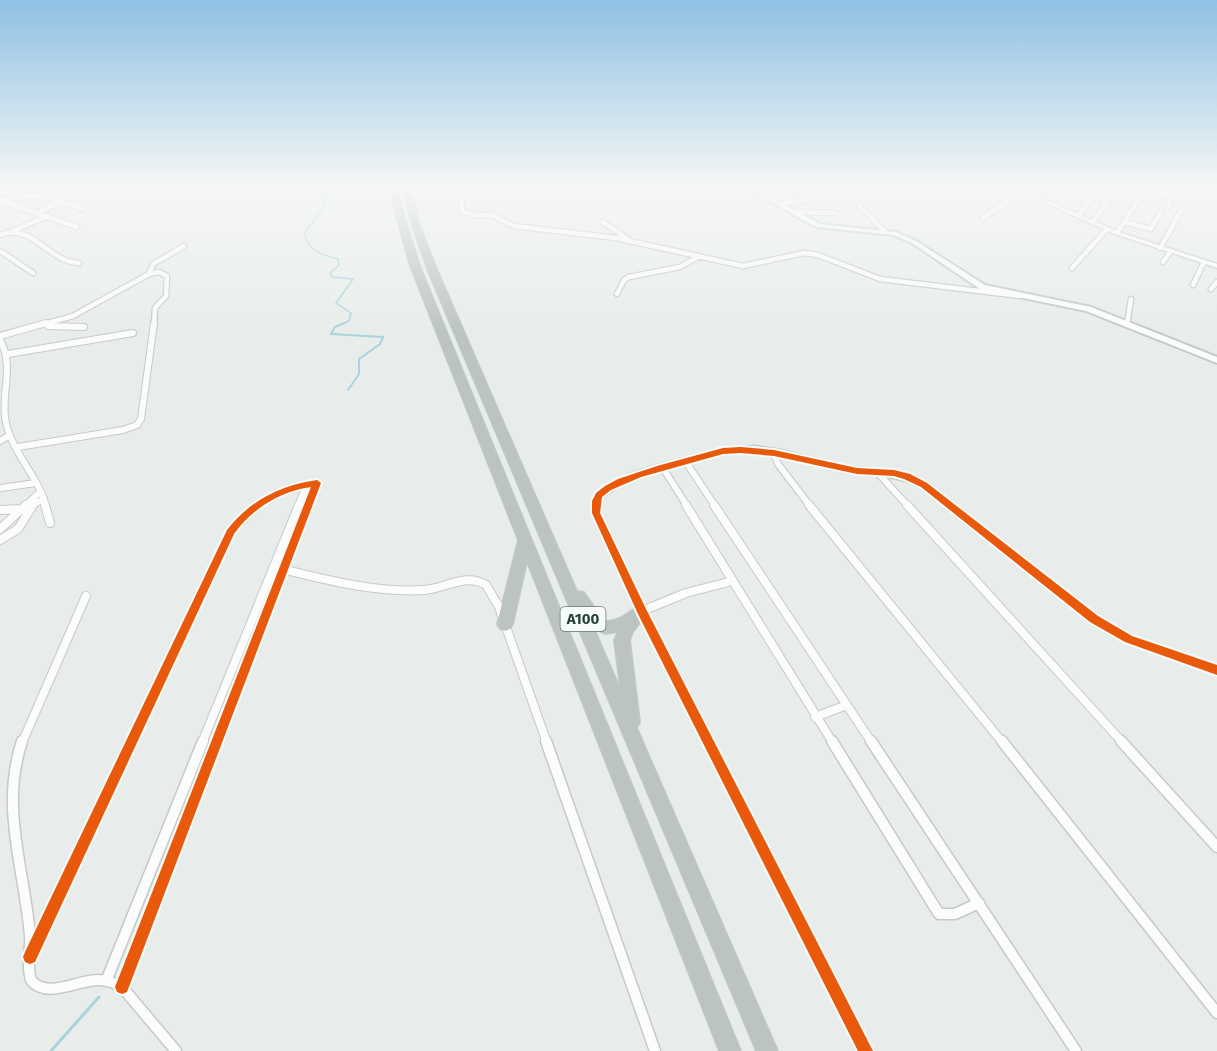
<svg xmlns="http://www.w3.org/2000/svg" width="1217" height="1051" font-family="'Fira Sans',sans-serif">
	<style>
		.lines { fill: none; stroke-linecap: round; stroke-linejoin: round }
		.stream-far2 { stroke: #a9d4db; stroke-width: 1.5 }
		.stream-far1 { stroke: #a9d4db; stroke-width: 2 }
		.stream { stroke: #a9d4db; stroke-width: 3 }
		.minor-far3-casing { stroke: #c5cac8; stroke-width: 7 }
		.minor-far2-casing { stroke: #c5cac8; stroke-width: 8 }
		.minor-far1-casing { stroke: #c5cac8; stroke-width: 10 }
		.minor-casing { stroke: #c5cac8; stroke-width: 13 }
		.tertiary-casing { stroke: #c5cac8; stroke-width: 3 }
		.secondary-casing { stroke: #c3cbc8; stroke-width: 4 }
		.motorway-casing { stroke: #c3ccc9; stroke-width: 2 }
		.minor-far3 { stroke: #fcfcfc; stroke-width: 4.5 }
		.minor-far2 { stroke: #fcfcfc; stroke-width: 6 }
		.minor-far1 { stroke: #fcfcfc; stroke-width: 8 }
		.minor { stroke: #fcfcfc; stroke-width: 10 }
		.tertiary { fill: #fcfcfc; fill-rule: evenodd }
		.secondary { fill: #fcfcfc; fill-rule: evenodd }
		.motorway { fill: #bcc4c2; fill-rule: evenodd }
		.cycleway-casing { stroke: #f7fbf9; stroke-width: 4 }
		.cycleway { fill: #e8590c; fill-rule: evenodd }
		.labels { text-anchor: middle; stroke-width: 6; stroke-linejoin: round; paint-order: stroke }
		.shield { fill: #f7fbf9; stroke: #637a73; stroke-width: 1.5 }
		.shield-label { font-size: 15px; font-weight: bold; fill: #24423a }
	</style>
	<rect width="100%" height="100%" fill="#e8edeb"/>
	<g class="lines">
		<path class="stream-far2" d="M303,185L323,195L326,204L304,234C309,251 322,255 338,259L339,265L330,273L332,277L353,279L336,303L351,313L349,321L340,325"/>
		<path class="stream-far1" d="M344,323L335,327L331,334L383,337L380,344L359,359V374L348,390"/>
		<path class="stream" d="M51,1051L99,997"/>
		<g class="minor-far3-casing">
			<path id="minor-far3" d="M470,185L461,202L462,211L475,215H492L514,226L616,238L743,266L804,253L818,255L880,279L1020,296
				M1061,185L1109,200
				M1091,185L1114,192
				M1128,185L1173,197L1167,207
				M1199,185L1217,194
				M0,191L22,192
				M0,201C31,191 53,197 82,209
				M1,201L77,227
				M781,204L826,197
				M859,205L884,231
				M793,212L835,213
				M37,213L63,201
				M1078,216L1094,195
				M983,218L1021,191
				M603,222L628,239
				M1124,222L1151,229L1160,213
				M1093,223L1116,185
				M13,231L47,216
				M1117,233L1145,190
				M0,235C32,222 48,262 79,263
				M1160,248L1181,211
				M0,251L33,273
				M1163,262L1171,251
				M1072,268L1107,229
				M149,274L159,272L167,276L166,296L155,308L154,325
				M1193,285L1204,262
				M1211,289L1217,282
				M617,294L624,280L629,277L680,267L700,256
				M41,325L73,316L149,274L153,264L184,246
				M1127,325L1131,299"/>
		</g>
		<g class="minor-far2-casing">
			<path id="minor-far2" d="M48,326L84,327
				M0,336L46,323
				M0,340C14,365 2,390 5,417C9,450 38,475 46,506
				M8,354L133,333
				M0,441L10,435
				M18,447L123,430L137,425L141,419L154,323
				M773,451L778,464L810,506
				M686,462L715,506
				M663,468L687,506
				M877,472L908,506
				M0,488L36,483
				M25,506L40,492
				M30,506L44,499
				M256,506L280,493L317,483L308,506
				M298,506L307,484"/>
		</g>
		<g class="minor-far1-casing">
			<path id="minor-far1" d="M45,505L50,523
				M686,505L833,743
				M714,505L872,743
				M809,505L1003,743
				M907,505L1123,743
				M0,510L22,509
				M0,529L26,505
				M0,540L18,529L33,505
				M274,567C323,579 373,593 424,590C445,589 466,572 486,585L499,607L547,743
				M815,717L847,705
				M22,743L86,596
				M131,743L230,532L258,505
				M202,743L299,505
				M216,743L309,505
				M709,743L642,611L686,593L732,581"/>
		</g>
		<g class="minor-casing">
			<path id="minor" d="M22,741C0,808 24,867 30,935C31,950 26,965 31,980C46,1000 80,979 99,980C108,980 115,983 122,987L176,1051
				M546,741L655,1051
				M708,741L866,1051
				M832,741L939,914H955L979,903
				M871,741L1076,1051
				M1002,741L1217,1013
				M1121,741L1217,847
				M30,957L131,741
				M107,979L203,741
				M122,987L217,741"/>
		</g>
		<g class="tertiary-casing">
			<path id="tertiary" d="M1005,185H1012L1119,232L1217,264V268L1115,234Z
				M755,446L781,450L845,466L898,472L927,483L1098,616L1132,636L1217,665V675L1125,642L1090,622L921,487C893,474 873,477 845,472C815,465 785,453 755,452C716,451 631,474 602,498L600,513L647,611L646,614L642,615L638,614L592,513C591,507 591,500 595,495C615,469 722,448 755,446Z"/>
		</g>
		<g class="secondary-casing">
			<path id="secondary" d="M741,185H748L820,224L896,232L916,241L985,285L1091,307L1217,357V363L1086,311L980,289L912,243L893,235L816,227Z"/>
		</g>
		<g class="motorway-casing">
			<path id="motorway" d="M390,185H398L403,212L420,266L741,1051H719L527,562L513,624L510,629L505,631L500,629L497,624L518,540L410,266L395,212Z
				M402,185H410L419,223L437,269L577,591L584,592L600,615L607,621C621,621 630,609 642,605L647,607L649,611L633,632L630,640L640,722L637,728L778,1051H756L427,269L411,223ZM594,628L605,634L618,632L614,640L620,688Z"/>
		</g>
		<use href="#minor-far3" class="minor-far3"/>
		<use href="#minor-far2" class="minor-far2"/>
		<use href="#minor-far1" class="minor-far1"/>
		<use href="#minor" class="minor"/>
		<use href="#tertiary" class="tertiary"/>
		<use href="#secondary" class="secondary"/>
		<use href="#motorway" class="motorway"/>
		<g class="cycleway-casing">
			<path id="cycleway" d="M741,447L774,450L857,468L894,470L910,474L927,483L1098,616L1132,636L1217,665V675L1125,642L1090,622L921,487L904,479L894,476L857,474L774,456L741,453L723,454L641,477L611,490L602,497L600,513L646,609L873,1051H858L638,614L592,513V501L596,493L605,486L618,479L657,466L723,448Z
				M317,480L321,483L127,992L122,994L117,992L115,987L311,487C280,491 252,509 234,534L35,962L30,964L25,962L23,957L25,952L227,530C249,501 281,485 317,480Z"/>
		</g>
		<use href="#cycleway" class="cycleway"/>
	</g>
	<linearGradient id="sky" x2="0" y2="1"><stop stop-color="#8fc1e3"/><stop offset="0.56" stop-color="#f5f7f6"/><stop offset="1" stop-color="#f5f7f6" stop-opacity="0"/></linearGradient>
	<rect width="1217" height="332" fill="url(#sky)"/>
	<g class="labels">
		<rect class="shield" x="560.5" y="607" width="45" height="24" rx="4.5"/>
		<g class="shield-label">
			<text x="583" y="624">A100</text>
		</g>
	</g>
</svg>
